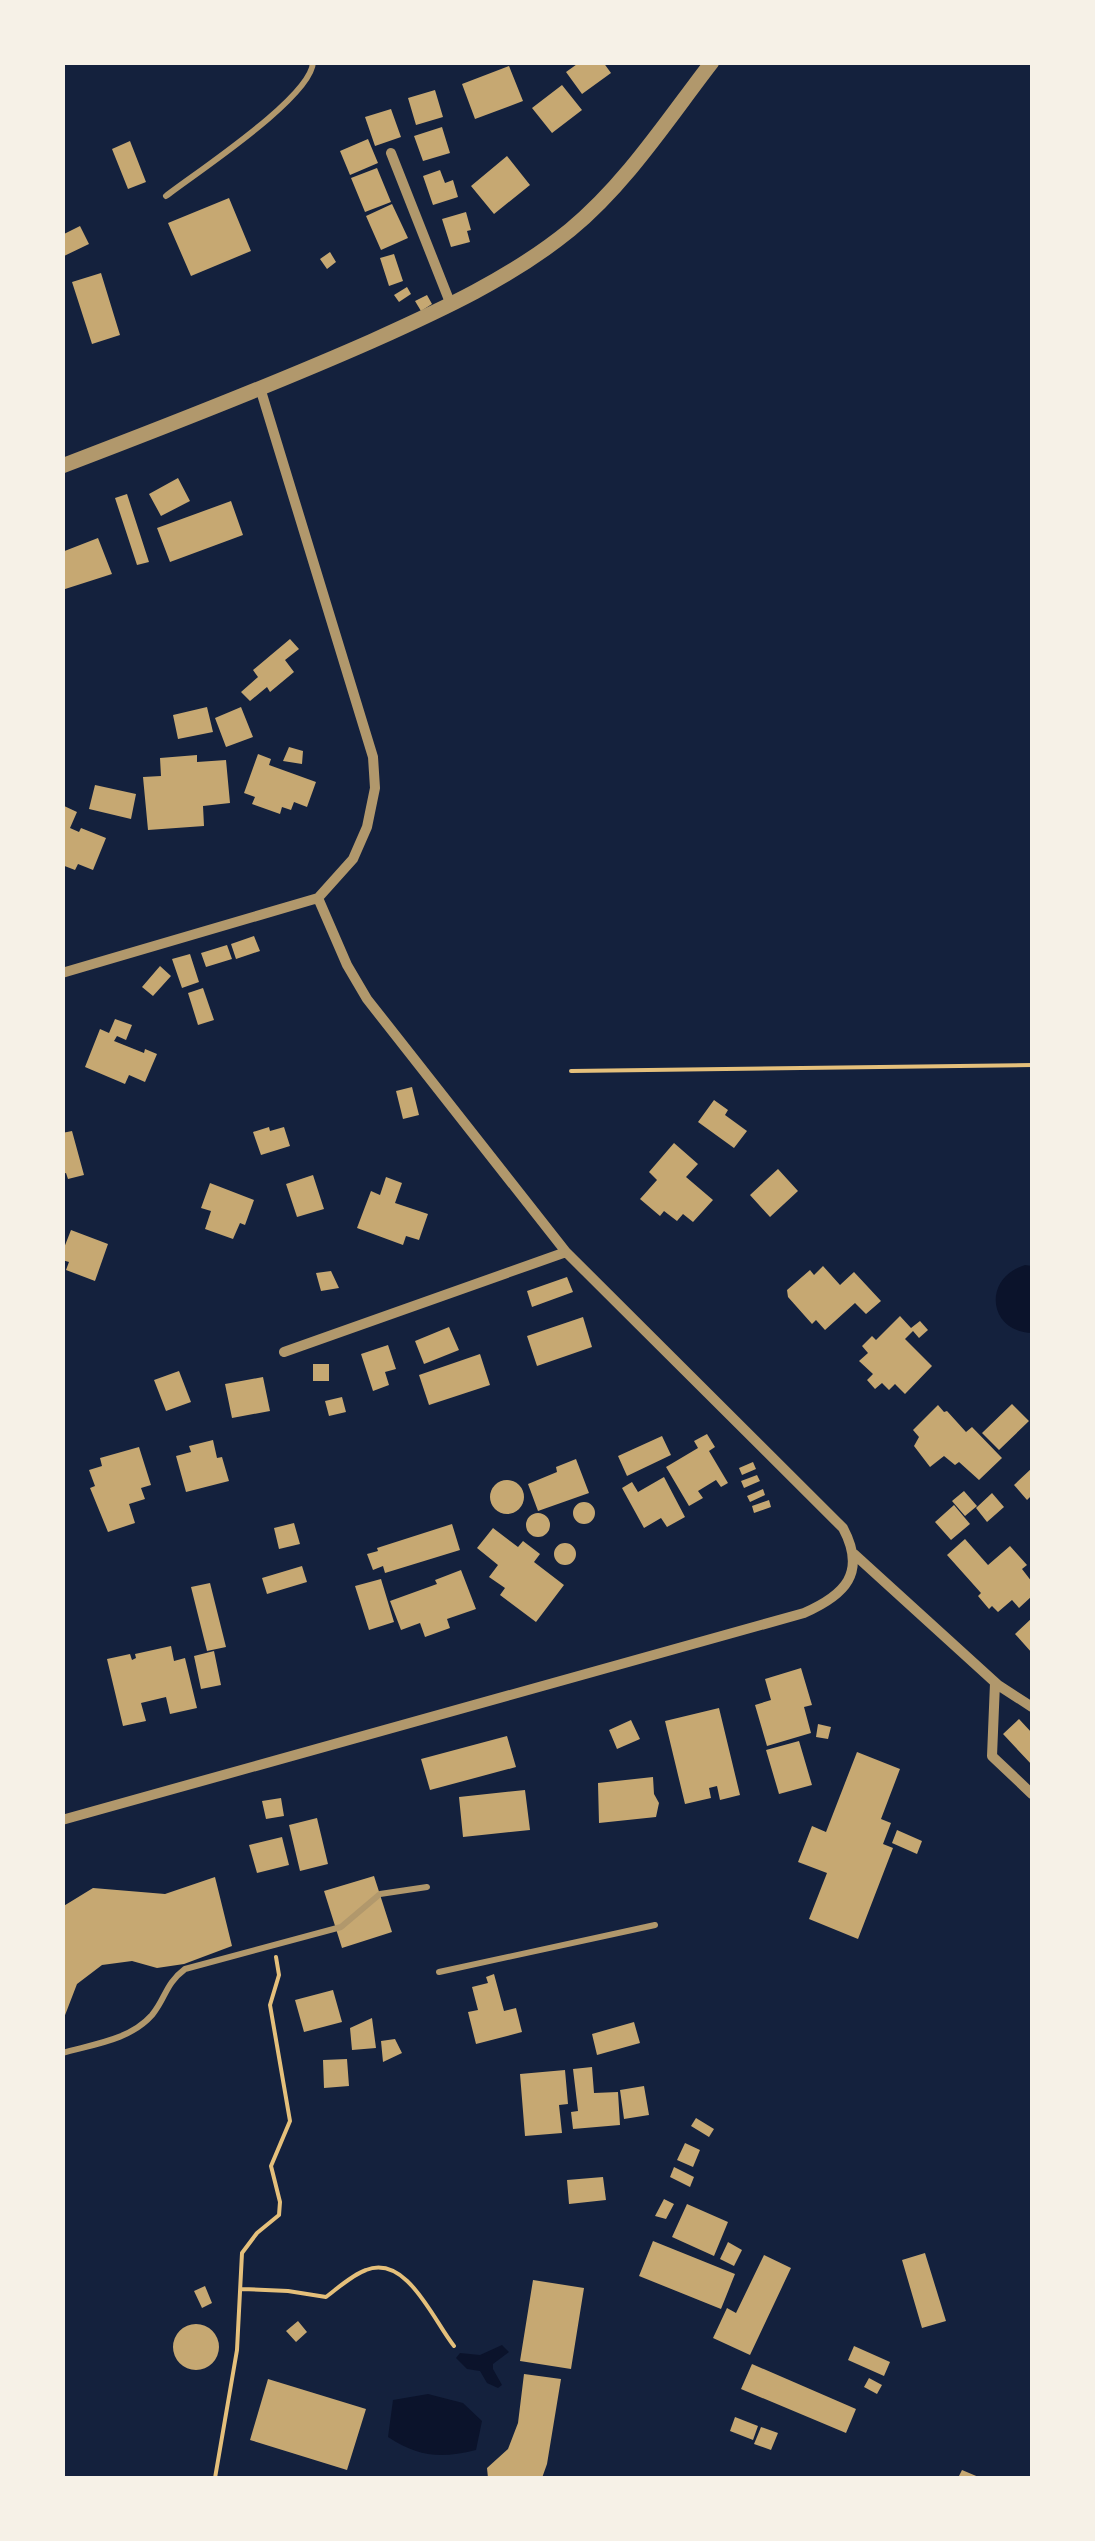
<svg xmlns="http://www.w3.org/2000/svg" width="1095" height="2541" font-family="Jost,sans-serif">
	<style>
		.water { fill: #0b132b }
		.building { fill: #c6a872 }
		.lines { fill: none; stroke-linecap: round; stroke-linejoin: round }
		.path { stroke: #e5c07b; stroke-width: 4 }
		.service { stroke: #b1986c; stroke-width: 6 }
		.minor { stroke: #b1986c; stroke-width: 10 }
		.tertiary { stroke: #b1986c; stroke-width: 15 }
	</style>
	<rect width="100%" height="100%" fill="#14213d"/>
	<path class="water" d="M1025,1265L1032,1266V1333C988,1332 982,1278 1025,1265Z
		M502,2345L509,2352L493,2364V2369L502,2385L498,2388L487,2383L480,2371L467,2369L456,2358L460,2353L480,2355Z
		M428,2394L463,2403L482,2421L476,2450C440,2459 419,2457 388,2437L393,2400Z"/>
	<path class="building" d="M580,62H603L611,73L582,94L566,72Z
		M509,66L523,101L475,119L462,84Z
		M562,85L582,110L552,133L532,108Z
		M435,90L443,117L416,125L408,98Z
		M391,109L401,137L375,146L365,117Z
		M442,127L450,153L423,161L414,136Z
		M368,139L378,163L350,175L340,151Z
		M130,141L146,182L128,189L112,149Z
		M507,156L530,185L494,214L471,186Z
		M377,168L391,202L365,212L351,178Z
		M440,170L445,183L453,180L458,197L433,205L423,176Z
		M229,198L251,251L191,276L168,223Z
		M392,204L408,238L381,250L366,216Z
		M466,212L471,230L467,231L470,242L451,247L442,219Z
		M80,226L89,244L62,257V235Z
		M330,252L336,262L327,269L320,259Z
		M394,254L403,281L389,286L380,258Z
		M101,273L120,335L92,344L72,282Z
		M407,287L411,294L399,302L394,295Z
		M427,295L432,304L421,311L415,301Z
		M178,478L190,501L161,516L149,494Z
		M127,494L149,562L137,565L115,498Z
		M231,501L243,535L170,562L157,528Z
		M98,538L112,574L62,590V552Z
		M290,639L299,649L285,660L294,672L270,692L267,687L250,701L241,692L258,677L253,670Z
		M207,707L213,732L178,739L173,715Z
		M241,707L253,737L226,747L215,718Z
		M289,747L303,751L302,764L283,761Z
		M258,754L271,759L269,765L316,782L307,807L294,802L291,810L282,807L280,814L252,804L255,797L244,793Z
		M197,755V762L226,760L230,803L203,806L204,826L148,830L143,777L161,776L160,758Z
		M95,785L136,794L131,819L89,809Z
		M62,805L77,812L70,828L79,832L81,828L106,838L93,870L78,864L75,870L62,865Z
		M254,936L260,951L236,959L231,944Z
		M227,945L232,959L206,967L201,953Z
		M190,954L199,982L182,988L172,959Z
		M160,966L171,976L153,996L142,987Z
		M203,988L214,1020L198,1025L188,993Z
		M115,1019L132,1025L126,1040L117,1036L114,1041L144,1053L145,1049L157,1054L145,1082L129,1075L125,1084L85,1067L100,1029L109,1033Z
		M412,1087L419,1115L403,1119L396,1091Z
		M714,1100L728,1110L725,1115L747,1131L734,1148L698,1122Z
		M269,1127L270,1131L284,1127L290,1146L261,1155L253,1132Z
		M72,1131L84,1175L68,1179L66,1173L62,1174V1133Z
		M674,1143L698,1164L686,1177L713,1200L693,1222L683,1214L677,1221L664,1211L660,1216L640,1199L657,1180L649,1172Z
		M778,1169L798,1191L770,1217L750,1195Z
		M313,1175L324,1209L297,1217L286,1184Z
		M386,1177L402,1183L395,1203L428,1214L419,1240L406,1236L403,1245L357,1228L371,1191L380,1195Z
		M210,1183L254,1200L245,1225L240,1223L233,1239L205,1229L211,1211L201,1208Z
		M71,1230L108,1244L95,1281L66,1270L69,1262L62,1260V1253Z
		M823,1266L840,1285L854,1272L881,1301L866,1314L855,1303L825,1330L816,1320L812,1324L788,1297L787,1290L810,1270L814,1275Z
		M331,1271L339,1288L321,1291L316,1273Z
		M567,1277L573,1292L532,1307L527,1291Z
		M900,1316L911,1328L920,1321L928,1330L919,1338L913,1331L905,1339L932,1366L905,1394L895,1384L889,1390L882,1383L875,1389L867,1380L873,1374L859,1361L868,1353L862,1346L872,1336L876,1340Z
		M583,1317L592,1347L537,1366L527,1336Z
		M449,1327L459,1350L424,1364L415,1341Z
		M388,1345L396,1369L385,1372L389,1385L373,1391L361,1354Z
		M480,1354L490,1385L429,1405L419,1375Z
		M313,1364H329V1381H313Z
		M179,1371L191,1402L166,1411L154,1380Z
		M263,1377L270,1411L232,1418L225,1384Z
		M342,1397L346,1412L329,1416L325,1401Z
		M1012,1404L1029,1421L999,1450L982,1433Z
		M938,1405L944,1412L947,1411L966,1432L972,1427L1002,1458L979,1480L959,1462L955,1465L944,1456L930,1467L914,1446L919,1437L913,1430Z
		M707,1434L715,1447L709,1451L728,1483L721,1487L716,1480L698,1491L703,1498L689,1506L666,1467L698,1448L694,1441Z
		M662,1436L671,1455L627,1476L618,1456Z
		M213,1440L217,1458L222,1457L229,1481L186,1492L176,1456L191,1452L189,1446Z
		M139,1447L151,1485L141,1488L145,1499L129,1504L135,1523L108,1532L90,1488L95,1486L89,1470L102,1466L100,1458Z
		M576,1459L589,1493L538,1511L528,1484L557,1472L556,1467Z
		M753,1462L756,1469L742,1475L739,1468Z
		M1032,1468V1495L1027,1500L1014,1485Z
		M757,1475L760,1481L744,1488L741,1481Z
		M664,1477L685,1517L667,1527L661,1518L644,1528L622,1488L632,1482L638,1492Z
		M490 1497a17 17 0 1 1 34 0a17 17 0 1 1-34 0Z
		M763,1489L765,1495L750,1502L747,1496Z
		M964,1491L977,1506L965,1516L952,1501Z
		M992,1493L1004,1507L987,1522L976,1508Z
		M769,1500L771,1507L754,1513L752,1506Z
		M573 1513a11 11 0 1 1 22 0a11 11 0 1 1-22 0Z
		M954,1505L970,1524L951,1540L935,1522Z
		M526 1525a12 12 0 1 1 24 0a12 12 0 1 1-24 0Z
		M294,1523L300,1544L279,1549L274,1528Z
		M452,1524L460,1550L385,1573L383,1566L373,1570L367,1554L378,1551L377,1548Z
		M493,1528L518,1547L523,1541L540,1554L534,1562L564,1585L536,1622L500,1595L505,1588L489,1577L498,1565L477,1548Z
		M965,1539L988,1565L1010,1546L1027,1565L1022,1569L1032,1582V1596L1019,1608L1012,1600L998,1612L992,1606L989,1609L978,1596L981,1593L947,1555Z
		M554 1554a11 11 0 1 1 22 0a11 11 0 1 1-22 0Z
		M302,1566L307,1582L267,1594L262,1578Z
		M461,1570L476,1609L447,1619L450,1628L425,1637L420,1623L401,1630L390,1601L437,1584L435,1580Z
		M381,1579L394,1622L369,1630L355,1586Z
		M210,1583L226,1647L207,1651L191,1587Z
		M1032,1618V1653L1015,1634Z
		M171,1646L174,1661L185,1658L197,1708L170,1714L166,1697L141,1703L146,1721L123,1726L107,1659L130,1654L132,1660L136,1658L135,1654Z
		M214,1651L221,1685L201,1689L194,1656Z
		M801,1668L812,1705L804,1707L811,1733L767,1746L755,1705L771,1700L765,1679Z
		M719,1708L740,1795L720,1800L717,1786L709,1788L711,1798L685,1804L665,1721Z
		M1019,1719L1032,1733V1765L1003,1734Z
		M631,1720L640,1739L617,1749L609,1730Z
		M818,1724L831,1727L828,1739L816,1737Z
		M507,1736L516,1767L430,1790L421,1759Z
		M799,1741L812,1785L779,1794L766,1750Z
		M857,1752L900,1769L881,1819L891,1823L883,1844L893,1848L858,1939L809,1919L827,1873L798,1862L812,1826L826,1832Z
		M653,1777L654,1794L659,1803L656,1817L599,1823L598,1783Z
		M525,1790L530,1830L463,1837L459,1797Z
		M281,1798L284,1816L266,1819L262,1801Z
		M317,1818L328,1864L300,1871L289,1825Z
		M897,1830L922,1841L917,1854L892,1843Z
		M282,1837L289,1865L257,1873L249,1845Z
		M374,1876L392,1932L342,1948L324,1891Z
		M215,1877L232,1946L184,1964L157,1968L132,1961L102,1965L77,1984L62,2023V1907L93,1888L165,1894Z
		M494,1974L504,2011L516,2008L522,2032L476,2044L468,2012L478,2010L472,1987L488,1983L486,1977Z
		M333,1990L342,2022L304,2032L295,2000Z
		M372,2018L376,2048L352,2050L350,2028Z
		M634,2022L640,2043L597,2055L592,2034Z
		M395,2039L402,2053L383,2062L381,2041Z
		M347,2059L349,2086L324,2088L323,2060Z
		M592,2067L594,2093L618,2092L620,2125L573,2129L571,2112L578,2111L573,2069Z
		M565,2070L568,2104L559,2105L562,2133L525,2136L520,2074Z
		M644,2086L649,2115L624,2119L620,2090Z
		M696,2118L714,2129L709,2137L691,2126Z
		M685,2143L700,2150L693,2167L677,2160Z
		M674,2167L694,2177L690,2187L670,2177Z
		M603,2177L606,2200L569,2204L567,2180Z
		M664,2199L674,2204L666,2219L655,2216Z
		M687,2204L728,2222L714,2256L672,2237Z
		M653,2241L735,2274L721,2309L639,2276Z
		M728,2242L742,2250L734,2266L720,2259Z
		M925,2253L946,2321L922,2328L902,2260Z
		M764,2255L791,2268L750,2355L713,2338L727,2308L736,2313Z
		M533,2280L584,2288L571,2369L520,2361Z
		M205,2286L212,2303L202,2308L194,2291Z
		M298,2321L307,2332L296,2342L286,2331Z
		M173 2347a23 23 0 1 1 46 0a23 23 0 1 1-46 0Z
		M854,2346L890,2362L884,2376L848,2360Z
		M752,2364L856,2409L846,2433L741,2389Z
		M524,2374L561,2379L547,2464L542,2478H488L487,2468L508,2449L518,2423Z
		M869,2378L882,2385L877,2394L864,2387Z
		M268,2379L366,2409L347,2470L250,2440Z
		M735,2417L758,2426L753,2440L730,2431Z
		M761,2427L778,2433L771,2450L754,2444Z
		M962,2470L981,2478H958Z"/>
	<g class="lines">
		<path class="path" d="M571,1071L1032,1065
			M242,2289L288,2291L326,2297C338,2288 352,2275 366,2270C407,2254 433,2320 454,2346
			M215,2478L237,2350L242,2253L257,2233L279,2215L280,2202L271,2166L290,2121L270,2005L279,1975L276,1957"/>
		<path class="service" d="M166,196C197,172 312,97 313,62
			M439,1972L655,1925
			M62,2053C94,2044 130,2040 152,2015C166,1998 165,1984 185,1969L341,1927L380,1894L427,1887"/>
		<path class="minor" d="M391,153L451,305
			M62,973L318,898L353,859L367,827L375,788L373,757L261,391
			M284,1352L566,1252
			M854,1554L998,1685L1032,1707
			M995,1683L992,1756L1032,1794
			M62,1820L804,1613C845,1595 867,1573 843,1528L566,1252L367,999L347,965L318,898"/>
		<path class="tertiary" d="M62,466C167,426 270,386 372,341C441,310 511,278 570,230C626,184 668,119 712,62"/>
	</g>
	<rect width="1095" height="2541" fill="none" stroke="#f6f1e7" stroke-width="130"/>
</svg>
